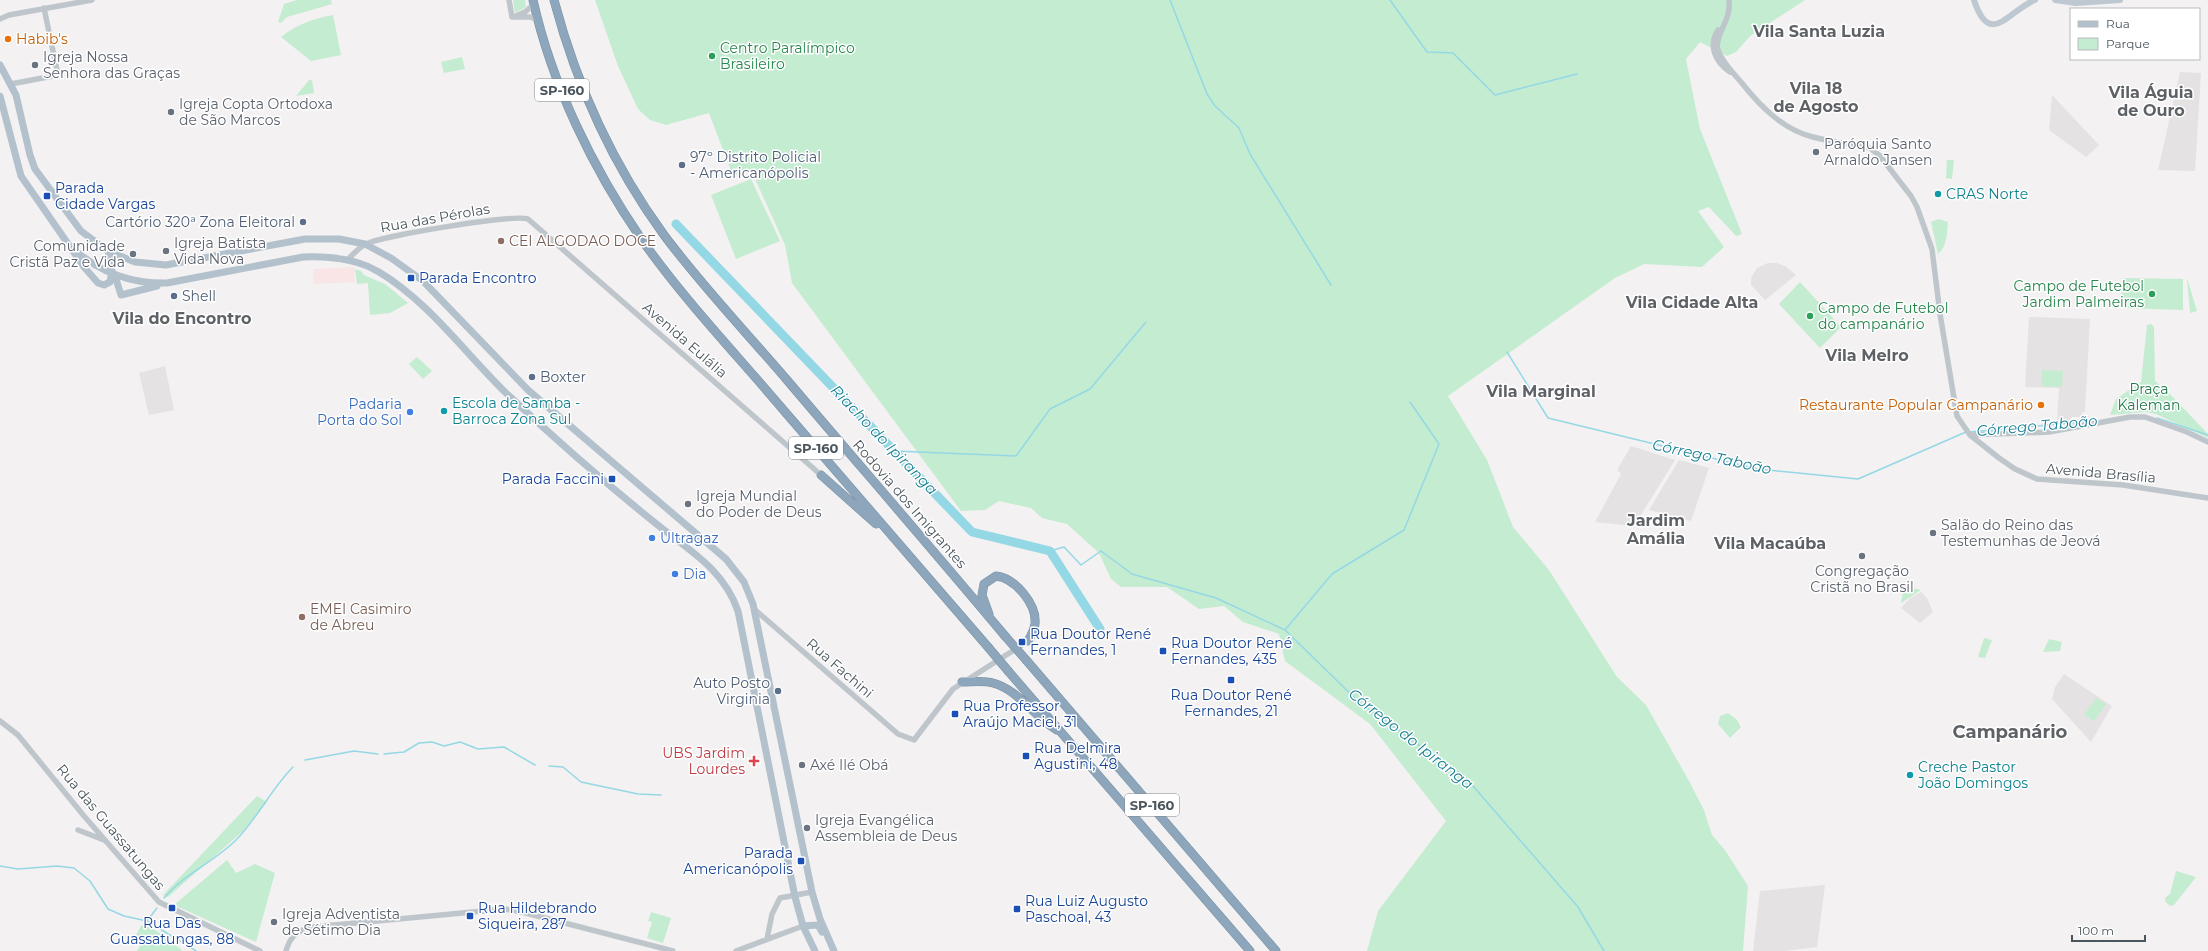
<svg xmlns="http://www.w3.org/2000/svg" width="2208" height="951" font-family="Montserrat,sans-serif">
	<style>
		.education { fill: #e4e2e2 }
		.medical { fill: #f9e5e5 }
		.green { fill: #c4ecd1 }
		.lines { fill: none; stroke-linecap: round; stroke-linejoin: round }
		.stream { stroke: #95d8e5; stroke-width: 1.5 }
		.river { stroke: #95d8e5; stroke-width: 9 }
		.motorway-casing { stroke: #7891a6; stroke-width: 9 }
		.tertiary { stroke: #bec6cc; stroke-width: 5.5 }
		.secondary { stroke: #bec8d0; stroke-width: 6 }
		.primary { stroke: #b3c1cd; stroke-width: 7 }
		.motorway { stroke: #8da6bb; stroke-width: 8 }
		.motorway-bridge-casing { stroke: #7891a6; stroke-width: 9; stroke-linecap: butt }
		.motorway-bridge { stroke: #8da6bb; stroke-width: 8 }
		.food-dot { fill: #e8710a; stroke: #fff; stroke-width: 1.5 }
		.leisure-dot { fill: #2e9e5b; stroke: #fff; stroke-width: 1.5 }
		.worship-dot { fill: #6b7280; stroke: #fff; stroke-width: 1.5 }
		.service-dot { fill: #5c6f8a; stroke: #fff; stroke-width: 1.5 }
		.culture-dot { fill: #0f9aa8; stroke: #fff; stroke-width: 1.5 }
		.transit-dot { fill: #1a4fb4; stroke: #fff; stroke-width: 1.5 }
		.education-dot { fill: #8d6e63; stroke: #fff; stroke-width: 1.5 }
		.shop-dot { fill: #3f7fe0; stroke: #fff; stroke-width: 1.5 }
		.health-dot { fill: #e0444e; stroke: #fff; stroke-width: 1.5 }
		.labels { text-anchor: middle; stroke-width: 3; stroke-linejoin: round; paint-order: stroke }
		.shield { fill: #fff; stroke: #80888e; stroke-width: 1 }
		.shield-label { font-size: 13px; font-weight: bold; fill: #4a555d }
		.food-label { font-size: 14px; fill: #c56008; stroke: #fff; text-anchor: start }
		.leisure-label { font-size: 14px; fill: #27864d; stroke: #fff; text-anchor: start }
		.worship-label { font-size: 14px; fill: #5b616d; stroke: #fff; text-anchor: start }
		.service-label { font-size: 14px; fill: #4e5e75; stroke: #fff; text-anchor: start }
		.transit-label { font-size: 14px; fill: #164399; stroke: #fff; text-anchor: start }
		.culture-label { font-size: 14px; fill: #0d838f; stroke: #fff; text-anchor: start }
		.street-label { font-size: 14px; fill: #4a555d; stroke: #fff }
		.education-label { font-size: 14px; fill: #785e54; stroke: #fff; text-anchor: start }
		.park-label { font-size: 14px; fill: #207948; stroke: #fff }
		.shop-label { font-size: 14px; fill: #366cbe; stroke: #fff; text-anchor: start }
		.health-label { font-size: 14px; fill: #be3a42; stroke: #fff; text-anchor: end }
		.water-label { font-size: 15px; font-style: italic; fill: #187f93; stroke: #fff }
		.quarter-label { font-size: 16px; font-weight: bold; fill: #5e6165; stroke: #fff }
		.district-label { font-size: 18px; font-weight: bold; fill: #5e6165; stroke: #fff }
	</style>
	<rect width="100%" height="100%" fill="#f3f1f1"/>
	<path class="education" d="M2180,72L2201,73L2195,171L2158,170Z
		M2052,95L2099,145L2086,157L2049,130Z
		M1768,263H1777L1785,266L1796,275L1765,300L1751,285V278L1757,268Z
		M2029,317L2090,319L2085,412H2082L2083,417H2072L2071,421H2057L2059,388L2025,387Z
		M165,366L174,410L149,415L139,373Z
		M1631,446L1675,460L1634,526L1595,522L1621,474L1617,470Z
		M1679,460L1709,468L1691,521L1649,510Z
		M1921,592L1927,598L1933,612L1920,623L1901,608L1910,598Z
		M2064,674L2112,706L2091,742L2052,699L2055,687Z
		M1825,885L1817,947L1784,951H1753L1760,891Z"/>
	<path class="medical" d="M354,267L355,282L314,284L313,269Z"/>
	<path class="green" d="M297,0H331L332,4L287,17L281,23L278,22L284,4Z
		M513,0H525L526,7L515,13Z
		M595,0H1805L1750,36L1736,52L1727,56L1700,42L1686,59L1700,129L1742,234L1736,236L1709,207L1698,211L1724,247L1702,267L1644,264L1615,278L1448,396L1487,460L1513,527L1549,570L1617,677L1646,705L1689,781L1704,810L1712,835L1725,850L1748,886L1743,951H1367L1378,911L1446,821L1370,724L1285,661L1279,634L1243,622L1224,606L1199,609L1167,587H1121L1111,579L1099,553L1067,524L1042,518L1031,508L999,501L985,510L961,511L792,283L785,245L751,170L733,176L709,113L666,125L650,120L638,109L618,66Z
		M333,15L341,55L311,61L281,37C297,24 313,19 333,15Z
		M462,57L465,69L444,73L441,62Z
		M309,80H312L314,93L296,96Z
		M1947,160H1954L1952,179L1946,178Z
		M751,179L780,241L736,259L711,195Z
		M1939,219L1948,222C1947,233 1947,247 1938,254L1931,222Z
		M355,269L361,271L364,275L385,284L408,303L390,313L370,315L368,283L357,284Z
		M2122,278L2183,279V310L2121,308Z
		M2187,278L2197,311L2190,313Z
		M1800,282L1841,327L1820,348L1779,304Z
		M2151,324L2154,327L2155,381L2166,390L2208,434V438L2156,414L2146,412L2110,415L2116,399L2141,382L2147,325Z
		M417,357L432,371L423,379L409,364Z
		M2042,370L2063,371L2062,387L2041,386Z
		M1912,588L1921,590L1901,603L1903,592Z
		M1984,638L1992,640L1985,658L1978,657Z
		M2049,639L2062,642L2060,651L2043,652Z
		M2096,698L2106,704L2094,721L2084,715Z
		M1728,713L1737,720L1741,727L1730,738L1718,724L1720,716Z
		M257,796L267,802L242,832L168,897L163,895Z
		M227,860L236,873L255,864L275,873L256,942L174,905Z
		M2176,871L2196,877L2174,905L2170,906L2165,901V898L2170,894Z
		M651,912L671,918L663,943L647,938L652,922L648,921Z
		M147,924L182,950L181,951H137L142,942L135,937L141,926Z"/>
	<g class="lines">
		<path class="stream" d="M1170,0L1207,94L1215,106L1239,128L1250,154L1331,285
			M1390,0L1427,52L1453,53L1495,95L1577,74
			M1507,352L1548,418L1757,469L1858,479L1966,432
			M2157,418L2208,435
			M1970,432L2093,421
			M894,451L1016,456L1050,409L1090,389L1146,322
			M1050,551L1064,547L1081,565L1101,551L1132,574L1216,598L1285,630L1360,703L1467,779L1578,907L1604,951
			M1285,630L1332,574L1404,530L1439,444L1410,402
			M384,754L404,752L419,743L432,742L444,746L460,742L478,749L504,747L535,765
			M305,760L354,751L378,754
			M549,766L563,767L581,782L638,794L661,795
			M0,866L18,869L57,866L74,868L90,881L108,909L124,916L147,921L196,951
			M164,898C184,874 214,862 236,840C258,818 271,789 293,767
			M147,921L157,908"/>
		<path class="river" d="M676,224L972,532L1050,551L1100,629"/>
		<g class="motorway-casing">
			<path id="motorway" d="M533,0C552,85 593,169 642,240C685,301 738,356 786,413C853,491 920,569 988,647
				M554,0C576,83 613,165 664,235C702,286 746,332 787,380C860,466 933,550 1005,636
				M821,475L876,524
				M989,614L982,595L984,584L996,576C1015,578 1037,604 1035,624C1034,630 1031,636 1028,641
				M1027,661L1276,951
				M1009,672L1250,951
				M962,682C972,682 983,680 993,683C1019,690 1034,717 1057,730"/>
		</g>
		<path class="tertiary" d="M509,0L512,17
			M1729,0C1731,21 1718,29 1717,47C1721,60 1732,72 1741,82C1760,106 1782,129 1813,137C1832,142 1851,144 1870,148L1880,156L1911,196L1917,207L1932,249L1940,314L1957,416L1970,435L1999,458L2015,469L2037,479L2123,485L2208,498
			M516,16L525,12L534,4
			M512,17H530L538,20
			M0,19L9,15L92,0
			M1718,30C1708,46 1715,62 1730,72
			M11,84L58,75L44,8
			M347,260C353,255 359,247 366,244C381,236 513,214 528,219L821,475
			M1970,435L2049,432L2130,417H2145L2187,432L2208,442
			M754,609L890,727L898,734L914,740L953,689L1028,641
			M0,721L18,735L84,816L159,902L260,951
			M78,830L104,840
			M767,939L772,914L780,898L812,892
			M286,951C290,936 298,930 313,927L505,909L522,912L673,951
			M736,951L803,926"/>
		<path class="secondary" d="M1974,0C1990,49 2009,10 2035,0
			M2055,0L2076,3L2120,0"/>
		<path class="primary" d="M0,65L16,95L30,155L35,169L81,231L108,251L135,262L166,265L305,239H339L365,244L391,258L423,281L528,390L726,559L744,582L753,604L812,892L820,919L834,951
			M0,96L21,176L84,267L98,283L104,285L110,282L112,271L108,251
			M70,246C98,272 129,284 167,283L303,257C329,256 356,258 379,272C429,302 465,353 506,393C554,438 603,481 654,522C688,550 723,568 738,611L795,897L803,926L815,951
			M115,276L121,295L157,286
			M803,926L818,925L822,932"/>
		<use href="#motorway" class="motorway"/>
		<g class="motorway-bridge-casing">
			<path id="motorway-bridge" d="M1005,636L1027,661
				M988,647L1009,672"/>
		</g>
		<use href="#motorway-bridge" class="motorway-bridge"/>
	</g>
	<g class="food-dot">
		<circle cx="8" cy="39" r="4"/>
		<circle cx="2041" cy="405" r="4"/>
	</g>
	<g class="leisure-dot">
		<circle cx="712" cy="56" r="4"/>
		<circle cx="2152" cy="294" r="4"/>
		<circle cx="1810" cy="316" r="4"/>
	</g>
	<g class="worship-dot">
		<circle cx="35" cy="65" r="4"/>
		<circle cx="171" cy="112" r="4"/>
		<circle cx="1816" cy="152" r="4"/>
		<circle cx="166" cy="251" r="4"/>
		<circle cx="133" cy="254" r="4"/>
		<circle cx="688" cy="504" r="4"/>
		<circle cx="1933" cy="533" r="4"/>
		<circle cx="1862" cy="556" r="4"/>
		<circle cx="802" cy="765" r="4"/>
		<circle cx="807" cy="828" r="4"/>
		<circle cx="274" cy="922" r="4"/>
	</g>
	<g class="service-dot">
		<circle cx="682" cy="165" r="4"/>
		<circle cx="303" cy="222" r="4"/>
		<circle cx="174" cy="296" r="4"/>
		<circle cx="532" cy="377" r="4"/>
		<circle cx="778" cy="691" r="4"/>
	</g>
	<g class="culture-dot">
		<circle cx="1938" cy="194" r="4"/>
		<circle cx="444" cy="411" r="4"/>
		<circle cx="1910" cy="775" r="4"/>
	</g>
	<g class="transit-dot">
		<rect x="43" y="192" width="8" height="8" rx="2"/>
		<rect x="407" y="274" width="8" height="8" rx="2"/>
		<rect x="608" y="475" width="8" height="8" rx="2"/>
		<rect x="1018" y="638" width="8" height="8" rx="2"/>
		<rect x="1159" y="647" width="8" height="8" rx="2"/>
		<rect x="1227" y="676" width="8" height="8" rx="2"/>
		<rect x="951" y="710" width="8" height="8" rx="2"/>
		<rect x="1022" y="752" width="8" height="8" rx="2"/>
		<rect x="797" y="857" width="8" height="8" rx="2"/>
		<rect x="168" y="904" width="8" height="8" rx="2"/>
		<rect x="1013" y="905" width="8" height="8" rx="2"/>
		<rect x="466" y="912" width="8" height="8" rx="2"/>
	</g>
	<g class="education-dot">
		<circle cx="501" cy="241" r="4"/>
		<circle cx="302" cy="617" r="4"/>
	</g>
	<g class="shop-dot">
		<circle cx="410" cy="412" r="4"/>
		<circle cx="652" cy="538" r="4"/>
		<circle cx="675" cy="574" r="4"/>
	</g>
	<path class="health-dot" d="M752 755h4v4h4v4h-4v4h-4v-4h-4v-4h4z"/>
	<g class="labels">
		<g class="shield">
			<rect x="535" y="79" width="54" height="22" rx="3"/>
			<rect x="789" y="437" width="54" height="22" rx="3"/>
			<rect x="1125" y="794" width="54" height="22" rx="3"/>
		</g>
		<g class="shield-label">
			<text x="562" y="95">SP-160</text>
			<text x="816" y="453">SP-160</text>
			<text x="1152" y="810">SP-160</text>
		</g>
		<g class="food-label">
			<text x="16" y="44">Habib's</text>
			<text x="2033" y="410" text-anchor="end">Restaurante Popular Campanário</text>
		</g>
		<g class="leisure-label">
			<text x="720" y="53">Centro Paralímpico<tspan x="720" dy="16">Brasileiro</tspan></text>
			<text x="2144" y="291" text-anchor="end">Campo de Futebol<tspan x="2144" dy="16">Jardim Palmeiras</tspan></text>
			<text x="1818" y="313">Campo de Futebol<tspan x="1818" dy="16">do campanário</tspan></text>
		</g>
		<g class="worship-label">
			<text x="43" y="62">Igreja Nossa<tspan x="43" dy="16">Senhora das Graças</tspan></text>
			<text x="179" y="109">Igreja Copta Ortodoxa<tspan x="179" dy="16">de São Marcos</tspan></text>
			<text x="1824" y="149">Paróquia Santo<tspan x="1824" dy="16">Arnaldo Jansen</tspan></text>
			<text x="174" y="248">Igreja Batista<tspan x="174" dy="16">Vida Nova</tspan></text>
			<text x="125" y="251" text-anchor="end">Comunidade<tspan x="125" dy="16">Cristã Paz e Vida</tspan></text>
			<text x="696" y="501">Igreja Mundial<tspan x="696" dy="16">do Poder de Deus</tspan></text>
			<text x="1941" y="530">Salão do Reino das<tspan x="1941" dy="16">Testemunhas de Jeová</tspan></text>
			<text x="1862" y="576" text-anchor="middle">Congregação<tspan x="1862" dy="16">Cristã no Brasil</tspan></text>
			<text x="810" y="770">Axé Ilé Obá</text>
			<text x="815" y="825">Igreja Evangélica<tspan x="815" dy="16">Assembleia de Deus</tspan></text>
			<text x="282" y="919">Igreja Adventista<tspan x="282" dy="16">de Sétimo Dia</tspan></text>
		</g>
		<g class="service-label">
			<text x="690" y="162">97º Distrito Policial<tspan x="690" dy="16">- Americanópolis</tspan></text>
			<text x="295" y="227" text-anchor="end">Cartório 320ª Zona Eleitoral</text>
			<text x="182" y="301">Shell</text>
			<text x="540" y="382">Boxter</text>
			<text x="770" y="688" text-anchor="end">Auto Posto<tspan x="770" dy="16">Virginia</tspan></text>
		</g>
		<g class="transit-label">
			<text x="55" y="193">Parada<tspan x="55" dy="16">Cidade Vargas</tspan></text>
			<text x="419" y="283">Parada Encontro</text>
			<text x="604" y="484" text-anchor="end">Parada Faccini</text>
			<text x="1030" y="639">Rua Doutor René<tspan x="1030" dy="16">Fernandes, 1</tspan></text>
			<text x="1171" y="648">Rua Doutor René<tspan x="1171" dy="16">Fernandes, 435</tspan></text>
			<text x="1231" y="700" text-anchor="middle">Rua Doutor René<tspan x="1231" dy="16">Fernandes, 21</tspan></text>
			<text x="963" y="711">Rua Professor<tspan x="963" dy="16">Araújo Maciel, 31</tspan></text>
			<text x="1034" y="753">Rua Delmira<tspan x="1034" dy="16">Agustini, 48</tspan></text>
			<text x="793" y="858" text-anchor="end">Parada<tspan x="793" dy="16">Americanópolis</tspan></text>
			<text x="1025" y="906">Rua Luiz Augusto<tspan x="1025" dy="16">Paschoal, 43</tspan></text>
			<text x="478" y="913">Rua Hildebrando<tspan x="478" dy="16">Siqueira, 287</tspan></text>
			<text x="172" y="928" text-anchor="middle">Rua Das<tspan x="172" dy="16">Guassatungas, 88</tspan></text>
		</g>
		<g class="culture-label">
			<text x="1946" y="199">CRAS Norte</text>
			<text x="452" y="408">Escola de Samba -<tspan x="452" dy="16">Barroca Zona Sul</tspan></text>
			<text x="1918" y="772">Creche Pastor<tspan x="1918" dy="16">João Domingos</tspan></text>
		</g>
		<g class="street-label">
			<text transform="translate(435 218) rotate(-10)" y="5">Rua das Pérolas</text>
			<text transform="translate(685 340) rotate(41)" y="5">Avenida Eulália</text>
			<text transform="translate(2101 473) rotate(5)" y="5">Avenida Brasília</text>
			<text transform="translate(910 504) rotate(49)" y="5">Rodovia dos Imigrantes</text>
			<text transform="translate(840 668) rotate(41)" y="5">Rua Fachini</text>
			<text transform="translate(111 827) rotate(50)" y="5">Rua das Guassatungas</text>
		</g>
		<g class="education-label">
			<text x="509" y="246">CEI ALGODAO DOCE</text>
			<text x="310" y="614">EMEI Casimiro<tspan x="310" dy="16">de Abreu</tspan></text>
		</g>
		<g class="park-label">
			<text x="2149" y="394">Praça<tspan x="2149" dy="16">Kaleman</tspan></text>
		</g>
		<g class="shop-label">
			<text x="402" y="409" text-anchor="end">Padaria<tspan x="402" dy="16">Porta do Sol</tspan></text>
			<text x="660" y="543">Ultragaz</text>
			<text x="683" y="579">Dia</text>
		</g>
		<g class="health-label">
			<text x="745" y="758">UBS Jardim<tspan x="745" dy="16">Lourdes</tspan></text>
		</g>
		<g class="water-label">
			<text transform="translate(2037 426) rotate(-5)" y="5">Córrego Taboão</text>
			<text transform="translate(884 440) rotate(46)" y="5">Riacho do Ipiranga</text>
			<text transform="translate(1712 457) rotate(12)" y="5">Córrego Taboão</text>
			<text transform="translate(1411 739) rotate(38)" y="5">Córrego do Ipiranga</text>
		</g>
		<g class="quarter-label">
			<text x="1819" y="37">Vila Santa Luzia</text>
			<text x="1816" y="94">Vila 18<tspan x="1816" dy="18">de Agosto</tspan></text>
			<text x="2151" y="98">Vila Águia<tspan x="2151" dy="18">de Ouro</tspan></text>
			<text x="1692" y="308">Vila Cidade Alta</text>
			<text x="182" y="324">Vila do Encontro</text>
			<text x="1867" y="361">Vila Melro</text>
			<text x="1541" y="397">Vila Marginal</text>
			<text x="1656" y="526">Jardim<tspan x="1656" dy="18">Amália</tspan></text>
			<text x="1770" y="549">Vila Macaúba</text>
		</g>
		<g class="district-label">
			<text x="2010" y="738">Campanário</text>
		</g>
	</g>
	<rect x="2070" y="8" width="130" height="52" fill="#ffffff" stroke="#b7bbbe"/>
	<rect x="2078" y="21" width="20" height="6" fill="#b3c1cd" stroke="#b7bbbe"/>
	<text x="2106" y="28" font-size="12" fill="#4a555d">Rua</text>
	<rect x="2078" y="38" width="20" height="12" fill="#c4ecd1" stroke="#b7bbbe"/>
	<text x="2106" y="48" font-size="12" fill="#4a555d">Parque</text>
	<path d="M2072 935v6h73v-6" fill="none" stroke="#4a555d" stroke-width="2"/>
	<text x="2078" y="935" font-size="12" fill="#4a555d" stroke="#ffffff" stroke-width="3" paint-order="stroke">100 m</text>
</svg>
